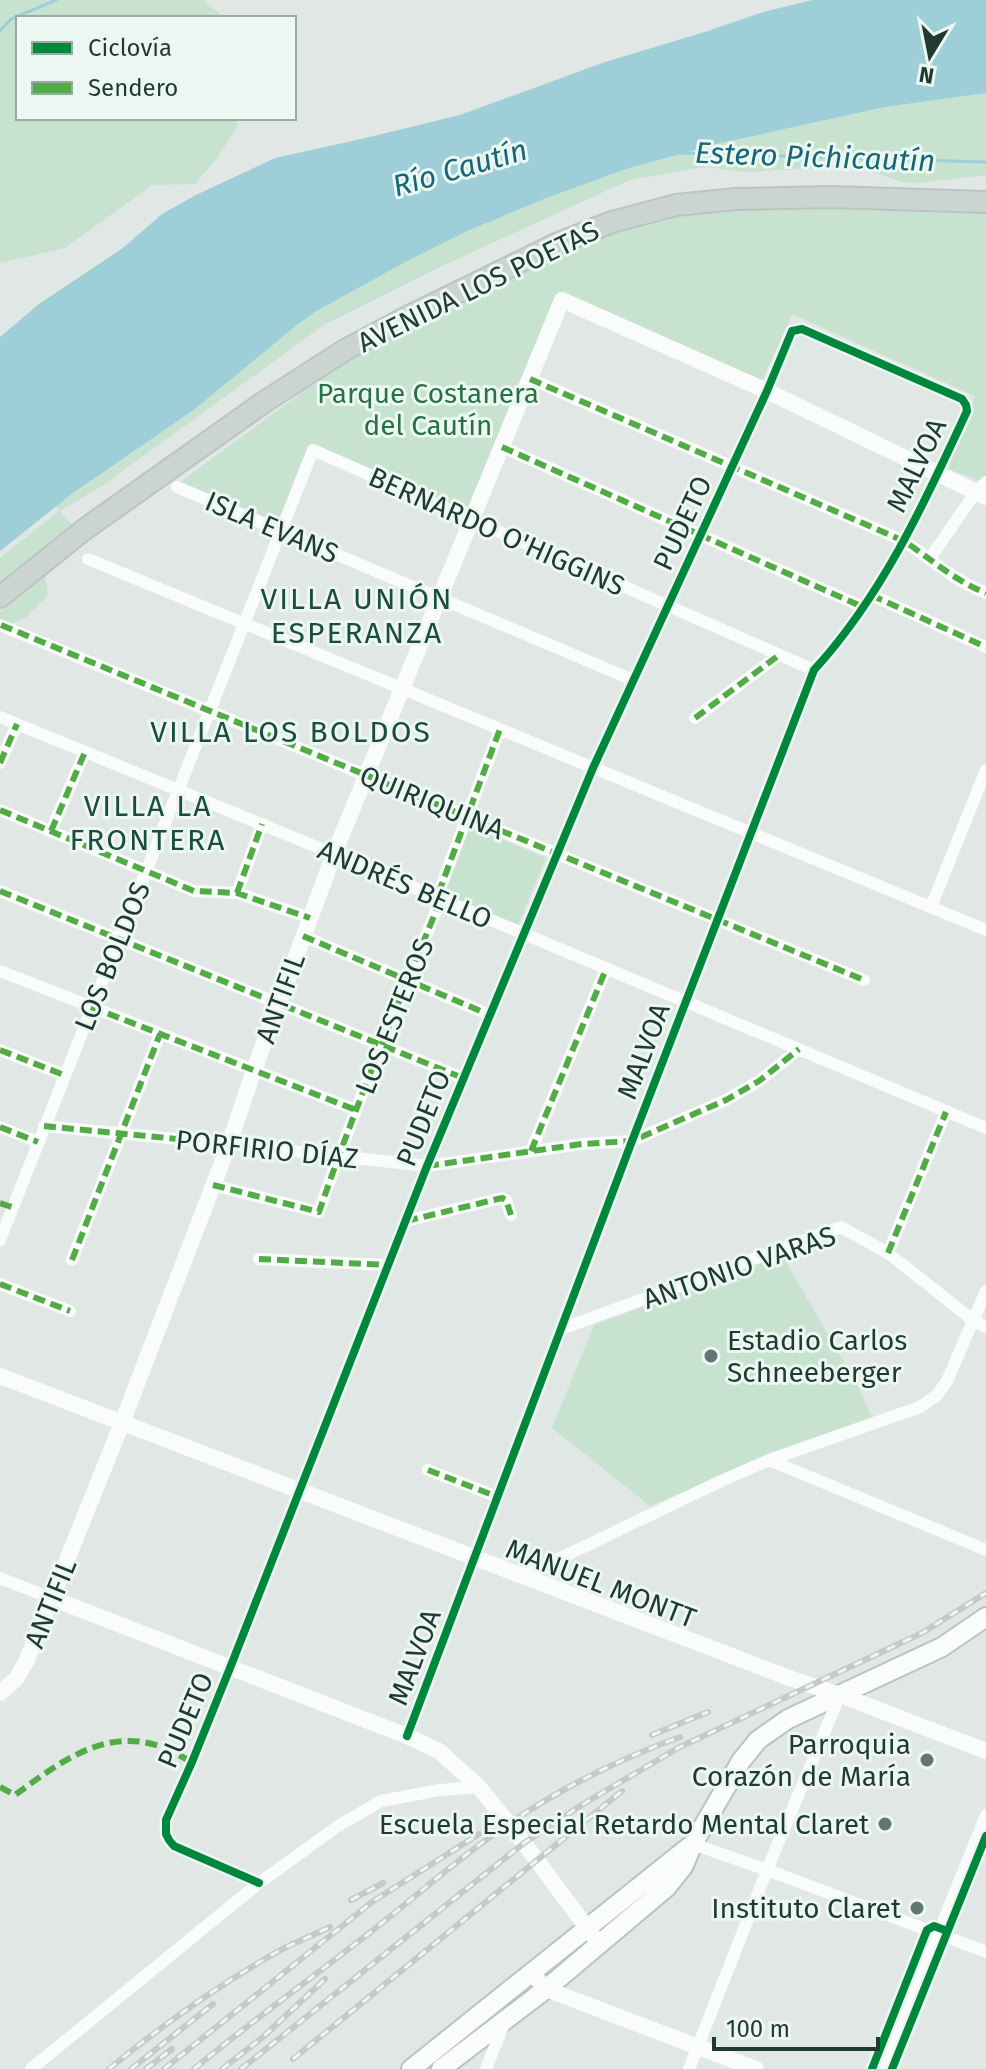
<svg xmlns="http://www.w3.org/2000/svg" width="986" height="2069" font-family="'Fira Sans',sans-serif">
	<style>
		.green { fill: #c8e2d0 }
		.water { fill: #9ecfd8 }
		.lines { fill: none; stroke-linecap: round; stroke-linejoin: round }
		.stream { stroke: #9ecfd8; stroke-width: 3 }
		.secondary-casing { stroke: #b9c4bf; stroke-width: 22 }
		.primary-casing { stroke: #bac4c1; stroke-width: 24 }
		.minor { stroke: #fafbfb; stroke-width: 12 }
		.tertiary { stroke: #fafbfb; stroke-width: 16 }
		.secondary { stroke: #fafbfb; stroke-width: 18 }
		.primary { stroke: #ccd4d2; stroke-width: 20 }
		.rail-casing { stroke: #c5c9c8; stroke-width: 6 }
		.rail { stroke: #edf7f2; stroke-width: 3; stroke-dasharray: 9; stroke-linecap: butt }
		.quiet { stroke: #52ac45; stroke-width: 6; stroke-dasharray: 12 6; stroke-linecap: butt }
		.cycleway-casing { stroke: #edf7f2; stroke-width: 13 }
		.cycleway { stroke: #00873e; stroke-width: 8 }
		.poi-dot { fill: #627771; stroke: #edf7f2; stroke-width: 3 }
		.labels { text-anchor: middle; stroke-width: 6; stroke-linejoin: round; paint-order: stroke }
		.street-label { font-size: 28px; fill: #1e3a33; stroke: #edf7f2 }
		.park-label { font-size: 28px; fill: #277245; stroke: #edf7f2 }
		.poi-label { font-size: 28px; fill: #1e3a33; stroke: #edf7f2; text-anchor: end }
		.water-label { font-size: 30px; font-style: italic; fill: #176677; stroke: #edf7f2 }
		.neighbourhood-label { font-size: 30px; letter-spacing: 2px; fill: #1a4c41; stroke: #edf7f2 }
	</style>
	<rect width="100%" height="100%" fill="#e0e7e4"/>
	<path class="green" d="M0,0H203L225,18H18V118H235L238,125L218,157L195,184L152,185L65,248L0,263Z
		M986,93V175L918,183L902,182L855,166L745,172L705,167L630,180L444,265L324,325L102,486L60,511L75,528L0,584V558L59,511L56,506L195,409L297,325L315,312L409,260L465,232L544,199L626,169L717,144L885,107Z
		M737,204L986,208V476L981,481L948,469L975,396L792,314L762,381L562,295L471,513L311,446L282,524L180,482L345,361L549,258L559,248L682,210Z
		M45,575L48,595L25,618L0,629V612Z
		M470,826L546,858L518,925L442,894Z
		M782,1255L858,1387L873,1419L762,1458L650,1506L552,1428L594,1325Z"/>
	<path class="water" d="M812,0H986V93L885,107L717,144L626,169L544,199L465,232L409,260L315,312L297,325L195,409L72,494L0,551V337L39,304L123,248L162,214L196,195L275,158L357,140L460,115L605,62L708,31L763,12Z"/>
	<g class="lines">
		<path class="stream" d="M0,31L11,19L56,0
			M680,153L986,162"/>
		<g class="secondary-casing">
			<path id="secondary" d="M411,2069L690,1846
				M441,2069L546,1989L667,1887L683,1867L693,1844L741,1761L758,1740L788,1719L942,1647L986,1617"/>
		</g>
		<g class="primary-casing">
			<path id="primary" d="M0,597L85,529L264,402L345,350L405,318L556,244L612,222L676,205L736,199L831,197L986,202"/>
		</g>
		<path class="minor" d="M530,379L904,541C931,559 955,581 986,593
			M502,447L863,607
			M177,487L633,680
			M930,558L976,492L986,482
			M88,559L986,930
			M871,595L986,647
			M0,625L864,980
			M0,717L334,854L986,1128
			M695,718L779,655
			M0,763L17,724
			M0,810L194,891L237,893L310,918
			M51,831L85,752
			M0,891L463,1078
			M237,893L262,824
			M931,907L986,770
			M303,936L490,1015
			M0,971L356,1110
			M0,1050L64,1075
			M44,1126L229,1144L427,1166L582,1144L632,1141L726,1100L759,1081L799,1049
			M0,1127L38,1142
			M531,1151L606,969
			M213,1185L319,1212C354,1110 395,1011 436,911L440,889L500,729
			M406,1221L502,1198L506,1200L511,1215
			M0,1240L313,450L814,670
			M888,1253L946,1112
			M259,1259L388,1265
			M72,1260L160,1034
			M0,1284L70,1311
			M561,1329L841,1227L888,1253L974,1321L986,1327
			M769,1460L986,1550
			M428,1470L498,1497
			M523,1576L721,1481L769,1460L920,1407L937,1395L947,1381L986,1291
			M0,1578L51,1598
			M693,1844L767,1870L986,1952
			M259,1883L174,1846L169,1840L166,1834V1820L192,1762L230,1668L427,1166L593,768L767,391L792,331L802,329L962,399L966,405L967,411C925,502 882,596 814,670L632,1141L407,1736
			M31,2069L259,1883L338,1826L381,1801L440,1790L479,1787
			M486,2069L504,2024
			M689,2069L769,1865L840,1695
			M884,2069L986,1815"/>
		<path class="tertiary" d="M0,1376L792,1679L840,1695L986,1751
			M51,1598L407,1736L439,1751L479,1787L524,1843L593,1936
			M0,1693L16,1679L26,1662L122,1423L229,1144L254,1070L334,854L562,300L767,391L986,497
			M531,1972L546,1989L756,2069"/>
		<use href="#secondary" class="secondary"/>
		<use href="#primary" class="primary"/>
		<g class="rail-casing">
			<path id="rail" d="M652,1735L708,1712
				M351,1900L383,1883
				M293,2059L622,1791
				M109,2069C161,2026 216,1987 275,1953C293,1943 312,1936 330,1927
				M131,2069L213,2004
				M146,2069L172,2049
				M164,2069L372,1902L479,1834
				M194,2069C253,2020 316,1975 377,1927C420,1893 461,1856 507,1825C561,1788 619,1759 680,1737
				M222,2069L263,2037L325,1979
				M241,2069L524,1843L580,1806L678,1748L922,1633L986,1593"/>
		</g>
		<use href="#rail" class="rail"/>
		<path class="quiet" d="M530,379L904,541C931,559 955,581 986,593
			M502,447L863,607
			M871,595L986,647
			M1,625L864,980
			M695,718L779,655
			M0,763L17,724
			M0,810L194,891L237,893L310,918
			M51,831L85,752
			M0,891L463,1078
			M237,893L262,824
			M303,936L490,1015
			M91,1007L356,1110
			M0,1050L64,1075
			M44,1126L229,1144
			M0,1127L38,1142
			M531,1151L606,969
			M427,1166L582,1144L632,1141L726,1100L759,1081L799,1049
			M213,1185L319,1212C354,1110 395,1011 436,911L440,889L500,729
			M0,1203L12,1207
			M406,1221L502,1198L506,1200L511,1215
			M888,1253L946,1112
			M259,1259L388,1265
			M72,1260L160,1034
			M0,1284L70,1311
			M428,1470L498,1497
			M0,1787L15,1795C55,1766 100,1730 152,1744C166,1747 180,1756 192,1762"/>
		<g class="cycleway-casing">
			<path id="cycleway" d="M259,1883L174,1846L169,1840L166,1834V1820L192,1762L230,1668L427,1166L593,768L767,391L792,331L802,329L962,399L966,405L967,411C925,502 882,596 814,670L632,1141L407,1736
				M872,2069L927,1930L934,1926L947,1931
				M892,2069L986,1836"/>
		</g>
		<use href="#cycleway" class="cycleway"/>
	</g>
	<g class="poi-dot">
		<circle cx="711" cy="1356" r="8"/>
		<circle cx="927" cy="1760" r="8"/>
		<circle cx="885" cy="1824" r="8"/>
		<circle cx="917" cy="1908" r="8"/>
	</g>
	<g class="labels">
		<g class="street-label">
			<text transform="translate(478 286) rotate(-26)" y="10">AVENIDA LOS POETAS</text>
			<text transform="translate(916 465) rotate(-64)" y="10">MALVOA</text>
			<text transform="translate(682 523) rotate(-65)" y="10">PUDETO</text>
			<text transform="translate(272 527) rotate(23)" y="10">ISLA EVANS</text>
			<text transform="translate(497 531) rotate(24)" y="10">BERNARDO O'HIGGINS</text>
			<text transform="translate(432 802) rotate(22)" y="10">QUIRIQUINA</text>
			<text transform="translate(405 884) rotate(23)" y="10">ANDRÉS BELLO</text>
			<text transform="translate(112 956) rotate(-68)" y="10">LOS BOLDOS</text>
			<text transform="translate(280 998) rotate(-70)" y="10">ANTIFIL</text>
			<text transform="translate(394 1016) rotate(-68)" y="10">LOS ESTEROS</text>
			<text transform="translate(643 1051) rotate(-69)" y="10">MALVOA</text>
			<text transform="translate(423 1118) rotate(-68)" y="10">PUDETO</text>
			<text transform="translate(267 1149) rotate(6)" y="10">PORFIRIO DÍAZ</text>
			<text transform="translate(739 1267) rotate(-19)" y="10">ANTONIO VARAS</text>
			<text transform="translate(601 1583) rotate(21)" y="10">MANUEL MONTT</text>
			<text transform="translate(50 1603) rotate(-68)" y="10">ANTIFIL</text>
			<text transform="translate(414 1657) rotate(-69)" y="10">MALVOA</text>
			<text transform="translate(185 1720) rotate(-67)" y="10">PUDETO</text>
		</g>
		<g class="park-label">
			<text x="428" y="403">Parque Costanera<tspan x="428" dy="32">del Cautín</tspan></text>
		</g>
		<g class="poi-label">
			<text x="727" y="1350" text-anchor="start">Estadio Carlos<tspan x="727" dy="32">Schneeberger</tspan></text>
			<text x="911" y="1754">Parroquia<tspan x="911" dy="32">Corazón de María</tspan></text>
			<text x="869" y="1834">Escuela Especial Retardo Mental Claret</text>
			<text x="901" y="1918">Instituto Claret</text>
		</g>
		<g class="water-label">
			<text transform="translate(815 157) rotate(2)" y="10">Estero Pichicautín</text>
			<text transform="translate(460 168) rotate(-16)" y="10">Río Cautín</text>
		</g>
		<g class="neighbourhood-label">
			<text x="357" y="609">VILLA UNIÓN<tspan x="357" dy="34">ESPERANZA</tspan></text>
			<text x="291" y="742">VILLA LOS BOLDOS</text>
			<text x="148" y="816">VILLA LA<tspan x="148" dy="34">FRONTERA</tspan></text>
		</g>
	</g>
	<rect x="16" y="16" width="280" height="104" fill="#edf7f2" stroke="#9aaba6" stroke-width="2"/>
	<rect x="32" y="42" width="40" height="12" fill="#00873e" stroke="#9aaba6" stroke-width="2"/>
	<text x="88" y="56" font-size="24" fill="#1e3a33">Ciclovía</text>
	<rect x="32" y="82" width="40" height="12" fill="#52ac45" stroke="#9aaba6" stroke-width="2"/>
	<text x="88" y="96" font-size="24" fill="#1e3a33">Sendero</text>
	<g transform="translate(930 56) rotate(190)" stroke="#edf7f2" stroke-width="6" paint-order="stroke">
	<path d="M0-6L14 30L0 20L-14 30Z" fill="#1e3a33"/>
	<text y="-12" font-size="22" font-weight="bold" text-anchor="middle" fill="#1e3a33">N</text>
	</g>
	<path d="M714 2037v12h164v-12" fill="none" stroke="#1e3a33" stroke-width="4"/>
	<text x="726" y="2037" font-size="24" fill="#1e3a33" stroke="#edf7f2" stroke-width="6" paint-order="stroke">100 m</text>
</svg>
